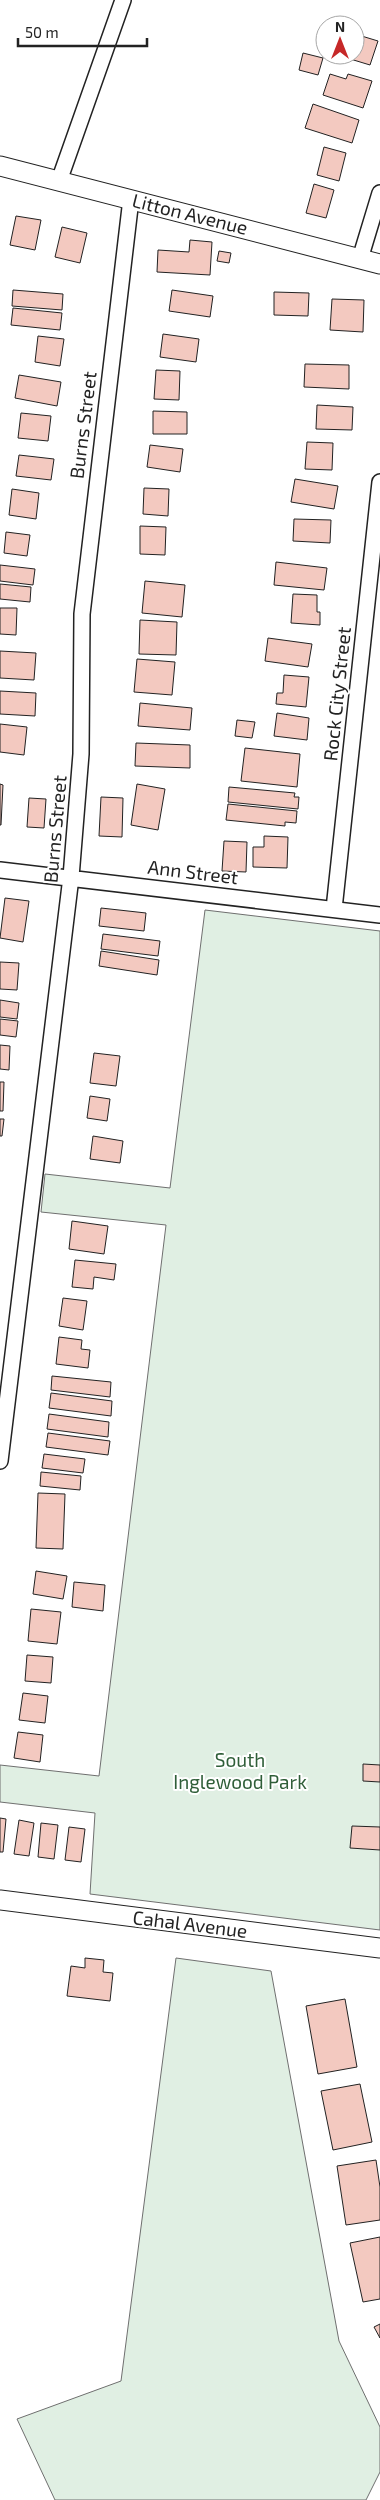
<svg xmlns="http://www.w3.org/2000/svg" width="380" height="2500" font-family="'Exo 2',sans-serif">
	<style>
		.green { fill: #e0efe3; stroke: #6f6f6f }
		.building { fill: #f3c9c0; stroke: #222 }
		.lines { fill: none; stroke-linecap: round; stroke-linejoin: round }
		.minor-casing { stroke: #222; stroke-width: 18 }
		.tertiary-casing { stroke: #222; stroke-width: 21 }
		.minor { stroke: #fff; stroke-width: 15 }
		.tertiary { stroke: #fff; stroke-width: 19 }
		.labels { text-anchor: middle; stroke-width: 4; stroke-linejoin: round; paint-order: stroke }
		.street-label { font-size: 19px; fill: #222; stroke: #fff }
		.park-label { font-size: 19px; fill: #2f5e38; stroke: #fff }
	</style>
	<rect width="100%" height="100%" fill="#fff"/>
	<path class="green" d="M205,910L380,931V1930L90,1894L95,1813L0,1802V1765L99,1776L166,1225L41,1212L45,1174L170,1188Z
		M176,1958L271,1971L339,2341L380,2427V2472L366,2500H55L17,2419L121,2381Z"/>
	<path class="building" d="M355,34L378,41L370,65L347,58L348,55H355Z
		M303,53L323,58L318,75L299,70Z
		M330,74L346,79L348,74L372,81L363,108L323,95Z
		M313,104L359,120L352,143L305,128Z
		M324,147L346,153L339,181L317,175Z
		M314,184L334,190L326,218L306,213Z
		M16,216L41,220L35,250L10,245Z
		M62,227L87,233L80,263L55,257Z
		M190,240L212,242L210,275L157,272L158,250L189,252Z
		M219,251L231,253L229,263L217,261Z
		M13,290L63,294L62,310L12,306Z
		M172,290L213,296L210,317L169,311Z
		M274,292L309,293L308,316L274,315Z
		M332,299L364,300L363,332L330,330Z
		M13,308L62,313L60,330L11,325Z
		M163,334L199,339L196,362L160,357Z
		M38,336L64,339L60,366L35,362Z
		M305,364L349,365V389L304,387Z
		M156,370L180,371L179,400L154,399Z
		M19,375L61,382L57,406L15,398Z
		M317,405L353,407L352,430L316,429Z
		M153,411L187,412V434H153Z
		M21,413L51,416L48,441L18,438Z
		M307,442L333,443L332,470L305,469Z
		M150,445L183,449L180,472L147,467Z
		M19,455L54,459L51,480L16,476Z
		M295,479L338,486L334,509L291,502Z
		M144,488L169,489L168,516L143,514Z
		M12,489L39,493L36,519L9,515Z
		M294,519L331,520L330,543L293,541Z
		M140,526L166,527L165,555L140,554Z
		M6,532L30,535L27,556L4,553Z
		M276,562L327,568L324,590L274,585Z
		M0,565L35,569L33,585L0,581Z
		M145,581L185,585L182,617L142,613Z
		M0,584L31,587L30,602L0,599Z
		M293,594L317,595V612H320V625L291,623Z
		M0,608H17L16,635L0,634Z
		M140,620L177,622L176,655L139,654Z
		M268,638L312,644L308,667L265,661Z
		M0,651L36,653L34,680L0,678Z
		M137,659L175,662L172,695L134,692Z
		M284,675L309,677L306,707L276,704L277,693H283Z
		M0,691L36,693L35,716L0,714Z
		M140,703L192,708L190,730L138,726Z
		M277,713L309,718L307,740L274,736Z
		M237,720L255,722L252,738L235,736Z
		M0,724L27,727L24,755L0,752Z
		M136,743L190,745V768L135,766Z
		M245,748L300,754L297,787L241,781Z
		M0,784L3,785L1,825H0Z
		M137,784L165,789L158,830L131,825Z
		M229,787L295,793L294,797H299L298,809L228,802Z
		M101,797L123,798L122,837L99,836Z
		M29,798L46,799L44,828L27,827Z
		M228,804L297,811L296,823L285,822V826L226,820Z
		M264,836L288,837L287,868L253,867V847H264Z
		M224,841L247,842L246,872L222,871Z
		M5,898L29,901L23,942L0,938Z
		M101,908L146,913L144,931L99,926Z
		M103,934L160,941L158,956L101,949Z
		M101,951L159,960L157,975L99,966Z
		M0,962L19,963L17,990L0,989Z
		M0,1000L19,1003L17,1019L0,1017Z
		M0,1019L18,1021L16,1037L0,1035Z
		M0,1045L10,1046L9,1070L0,1069Z
		M94,1053L120,1056L116,1086L90,1083Z
		M0,1082H4L3,1111H0Z
		M90,1096L110,1099L107,1121L87,1118Z
		M0,1119H4L2,1136H0Z
		M93,1136L123,1141L120,1163L90,1159Z
		M72,1221L108,1226L104,1254L69,1249Z
		M75,1260L116,1264L114,1280L94,1277L93,1289L72,1287Z
		M63,1298L87,1301L83,1330L59,1326Z
		M59,1337L82,1340L81,1349L90,1350L88,1368L56,1364Z
		M52,1376L111,1382L110,1397L51,1390Z
		M51,1393L112,1401L111,1416L49,1408Z
		M49,1414L109,1422L108,1437L47,1429Z
		M48,1433L110,1441L108,1455L46,1447Z
		M44,1454L85,1459L83,1473L42,1468Z
		M41,1472L81,1476L80,1490L40,1486Z
		M38,1493L65,1494L63,1549L36,1548Z
		M36,1571L67,1576L63,1599L33,1594Z
		M74,1582L105,1585L103,1611L72,1607Z
		M31,1609L61,1612L57,1644L28,1641Z
		M27,1655L53,1657L51,1683L25,1681Z
		M23,1693L48,1696L45,1723L19,1720Z
		M18,1732L43,1735L40,1762L14,1758Z
		M363,1764L380,1765V1782L363,1781Z
		M0,1818L6,1819L3,1852H0Z
		M19,1820L34,1823L29,1856L14,1854Z
		M41,1823L58,1825L54,1859L38,1857Z
		M352,1826L380,1827V1850L350,1848Z
		M69,1827L85,1829L81,1862L65,1860Z
		M85,1958L104,1960L103,1972L113,1973L110,2001L67,1996L71,1966L85,1968Z
		M345,1999L357,2067L318,2074L306,2006Z
		M360,2084L372,2142L333,2150L321,2091Z
		M376,2160L380,2187V2220L346,2225L337,2166Z
		M380,2237V2299L363,2302L350,2243Z
		M380,2324V2338L374,2327Z"/>
	<g class="lines">
		<g class="minor-casing">
			<path id="minor" d="M59,181L123,0
				M360,259L380,193
				M0,870L380,915
				M334,909L380,482
				M0,1461L71,877L81,754L82,614L131,199"/>
		</g>
		<g class="tertiary-casing">
			<path id="tertiary" d="M0,166L380,264
				M0,1900L380,1948"/>
		</g>
		<use href="#minor" class="minor"/>
		<use href="#tertiary" class="tertiary"/>
	</g>
	<g class="labels">
		<g class="street-label">
			<text transform="translate(190 214) rotate(14)" y="7">Litton Avenue</text>
			<text transform="translate(83 425) rotate(-83)" y="7">Burns Street</text>
			<text transform="translate(337 694) rotate(-84)" y="7">Rock City Street</text>
			<text transform="translate(55 829) rotate(-85)" y="7">Burns Street</text>
			<text transform="translate(193 872) rotate(7)" y="7">Ann Street</text>
			<text transform="translate(190 1924) rotate(7)" y="7">Cahal Avenue</text>
		</g>
		<g class="park-label">
			<text x="240" y="1767">South<tspan x="240" dy="22">Inglewood Park</tspan></text>
		</g>
	</g>
	<g transform="translate(340 40)"><circle r="24" fill="#ffffff" stroke="#a7a7a7"/>
	<path d="M0-4L9 19L0 12L-9 19Z" fill="#c62828"/>
	<text y="-8" font-size="14" font-weight="bold" text-anchor="middle" fill="#222222">N</text>
	</g>
	<path d="M18 38v8h129v-8" fill="none" stroke="#222222" stroke-width="2.5"/>
	<text x="25" y="38" font-size="15" fill="#222222" stroke="#ffffff" stroke-width="4" paint-order="stroke">50 m</text>
</svg>
